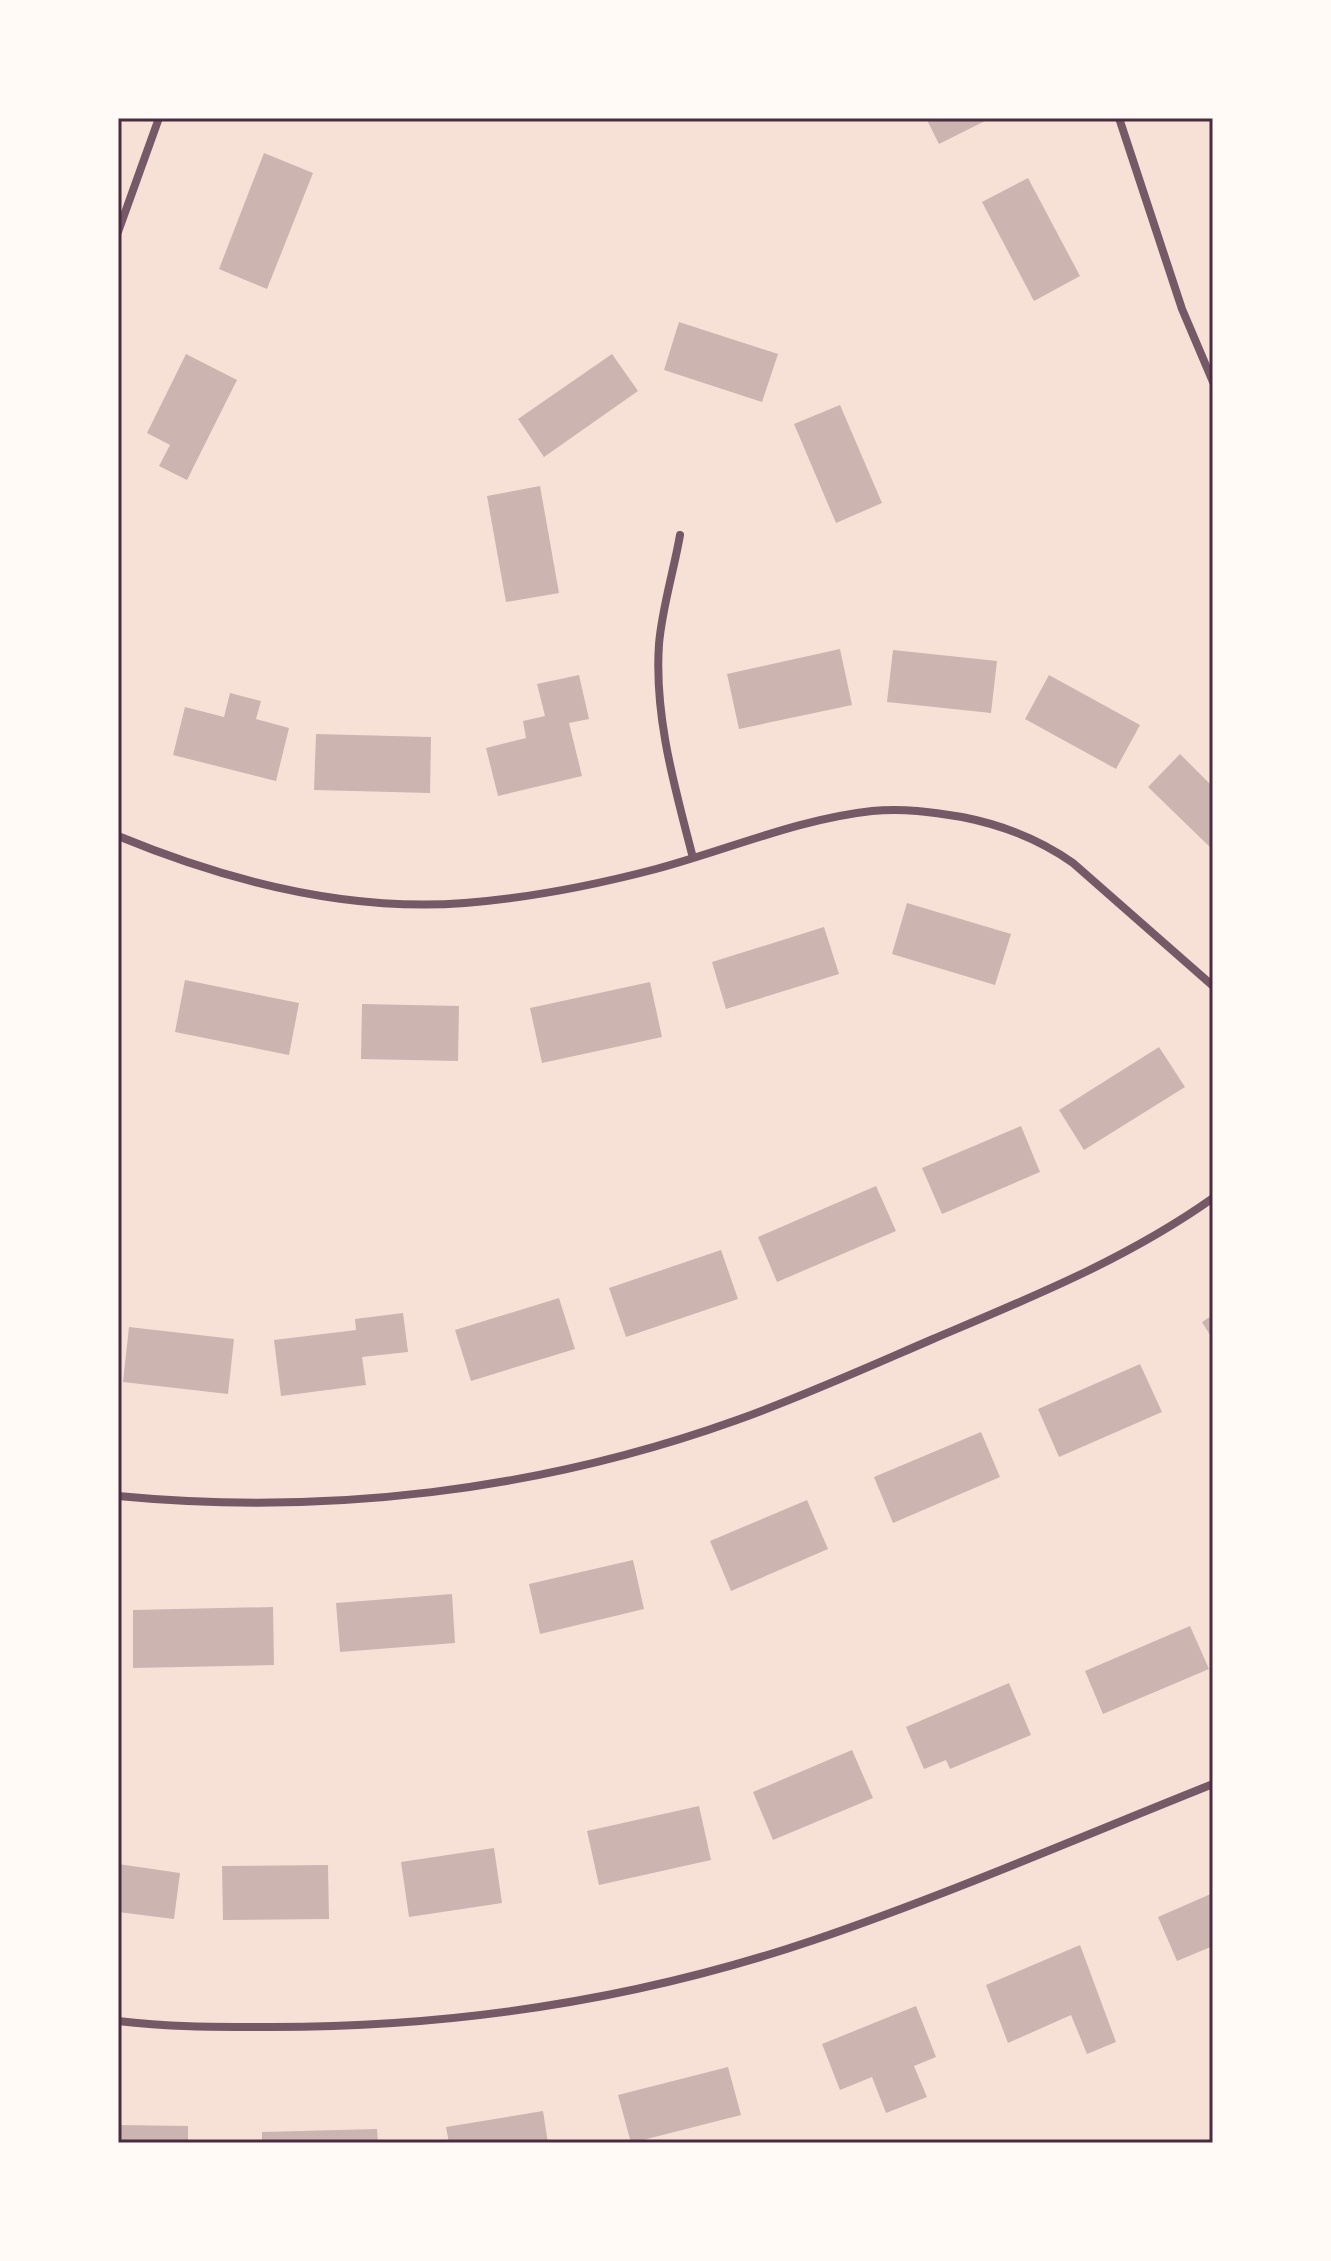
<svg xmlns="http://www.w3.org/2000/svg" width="1331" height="2261" font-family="Cabin,sans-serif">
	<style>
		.building { fill: #ccb4b1 }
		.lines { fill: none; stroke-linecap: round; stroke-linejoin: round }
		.minor { stroke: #755966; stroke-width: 8 }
		.neatline { fill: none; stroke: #4a2c40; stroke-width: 3 }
	</style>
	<rect width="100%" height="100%" fill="#f7e1d7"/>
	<path class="building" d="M926,118H991L939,144Z
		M264,153L313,173L267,289L219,269Z
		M1028,178L1080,276L1034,301L982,202Z
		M679,322L778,354L762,402L664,370Z
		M186,354L237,380L187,480L159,466L170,445L147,433Z
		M612,354L638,391L544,457L518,419Z
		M840,405L882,503L836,523L794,424Z
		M540,486L559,593L506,602L487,496Z
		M840,649L852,705L739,729L727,674Z
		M893,650L997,661L991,713L887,702Z
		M579,675L589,719L569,723L582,776L498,796L486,748L526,738L523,721L545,716L537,684Z
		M1049,675L1140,725L1116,769L1025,719Z
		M230,693L261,701L256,719L289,728L276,781L173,755L185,707L224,717Z
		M316,734L431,737L430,793L314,790Z
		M1180,754L1213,787V850L1148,787Z
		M907,903L1011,934L995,985L892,954Z
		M824,927L839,974L726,1009L712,962Z
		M185,980L299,1003L289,1055L175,1032Z
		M650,982L662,1037L542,1063L530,1008Z
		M362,1004L459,1006L458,1061L361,1059Z
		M1159,1047L1185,1087L1084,1150L1059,1110Z
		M1021,1126L1040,1172L942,1214L922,1168Z
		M876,1186L896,1231L777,1282L758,1237Z
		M721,1250L738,1299L626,1337L609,1288Z
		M559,1298L575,1349L471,1381L455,1330Z
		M403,1313L408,1352L362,1357L366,1385L281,1396L274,1340L356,1330L355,1319Z
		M1213,1315V1340L1202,1322Z
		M129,1327L234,1339L228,1394L123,1382Z
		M1140,1364L1162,1412L1059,1457L1038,1409Z
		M981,1432L1000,1477L893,1523L874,1477Z
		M807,1500L828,1549L731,1591L710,1541Z
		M633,1560L644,1609L540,1634L529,1584Z
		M452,1594L455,1643L340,1652L336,1603Z
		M273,1607L274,1665L133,1668V1610Z
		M1190,1626L1209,1669L1103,1714L1085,1671Z
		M1009,1683L1031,1735L950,1769L946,1760L924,1769L906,1727Z
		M852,1750L873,1798L773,1840L753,1792Z
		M699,1806L711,1860L599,1885L587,1831Z
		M494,1848L502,1903L409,1917L401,1862Z
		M118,1864L180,1873L174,1919L118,1912Z
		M328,1865L329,1919L223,1920L222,1866Z
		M1213,1893V1946L1177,1961L1158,1917Z
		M1080,1945L1116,2042L1087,2054L1071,2015L1008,2043L986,1985Z
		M916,2006L936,2057L914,2066L927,2097L886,2113L872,2077L840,2090L822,2044Z
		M728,2067L741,2115L631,2143L618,2095Z
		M543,2111L548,2143H449L446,2127Z
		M118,2125L188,2126V2143H118Z
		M377,2129L378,2143H262V2132Z"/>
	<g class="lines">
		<path class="minor" d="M1119,118L1182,309L1213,382
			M118,232L159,118
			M680,535C674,570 662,608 659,644C654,717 675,788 693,858
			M118,836C227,881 347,912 465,903C529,898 595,885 656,869C727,850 798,819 872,811C903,808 932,812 962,817C1003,825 1039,839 1073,863L1213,986
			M118,1496C327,1516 539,1491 737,1420C804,1396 868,1367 933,1339C1030,1298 1127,1259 1213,1198
			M118,2021C166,2027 214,2027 263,2027C449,2028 637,2000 814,1940C949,1894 1080,1837 1213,1784"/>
	</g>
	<rect width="1331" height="2261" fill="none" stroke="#fffaf5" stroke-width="240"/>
	<rect x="120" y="120" width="1091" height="2021" class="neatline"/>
</svg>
